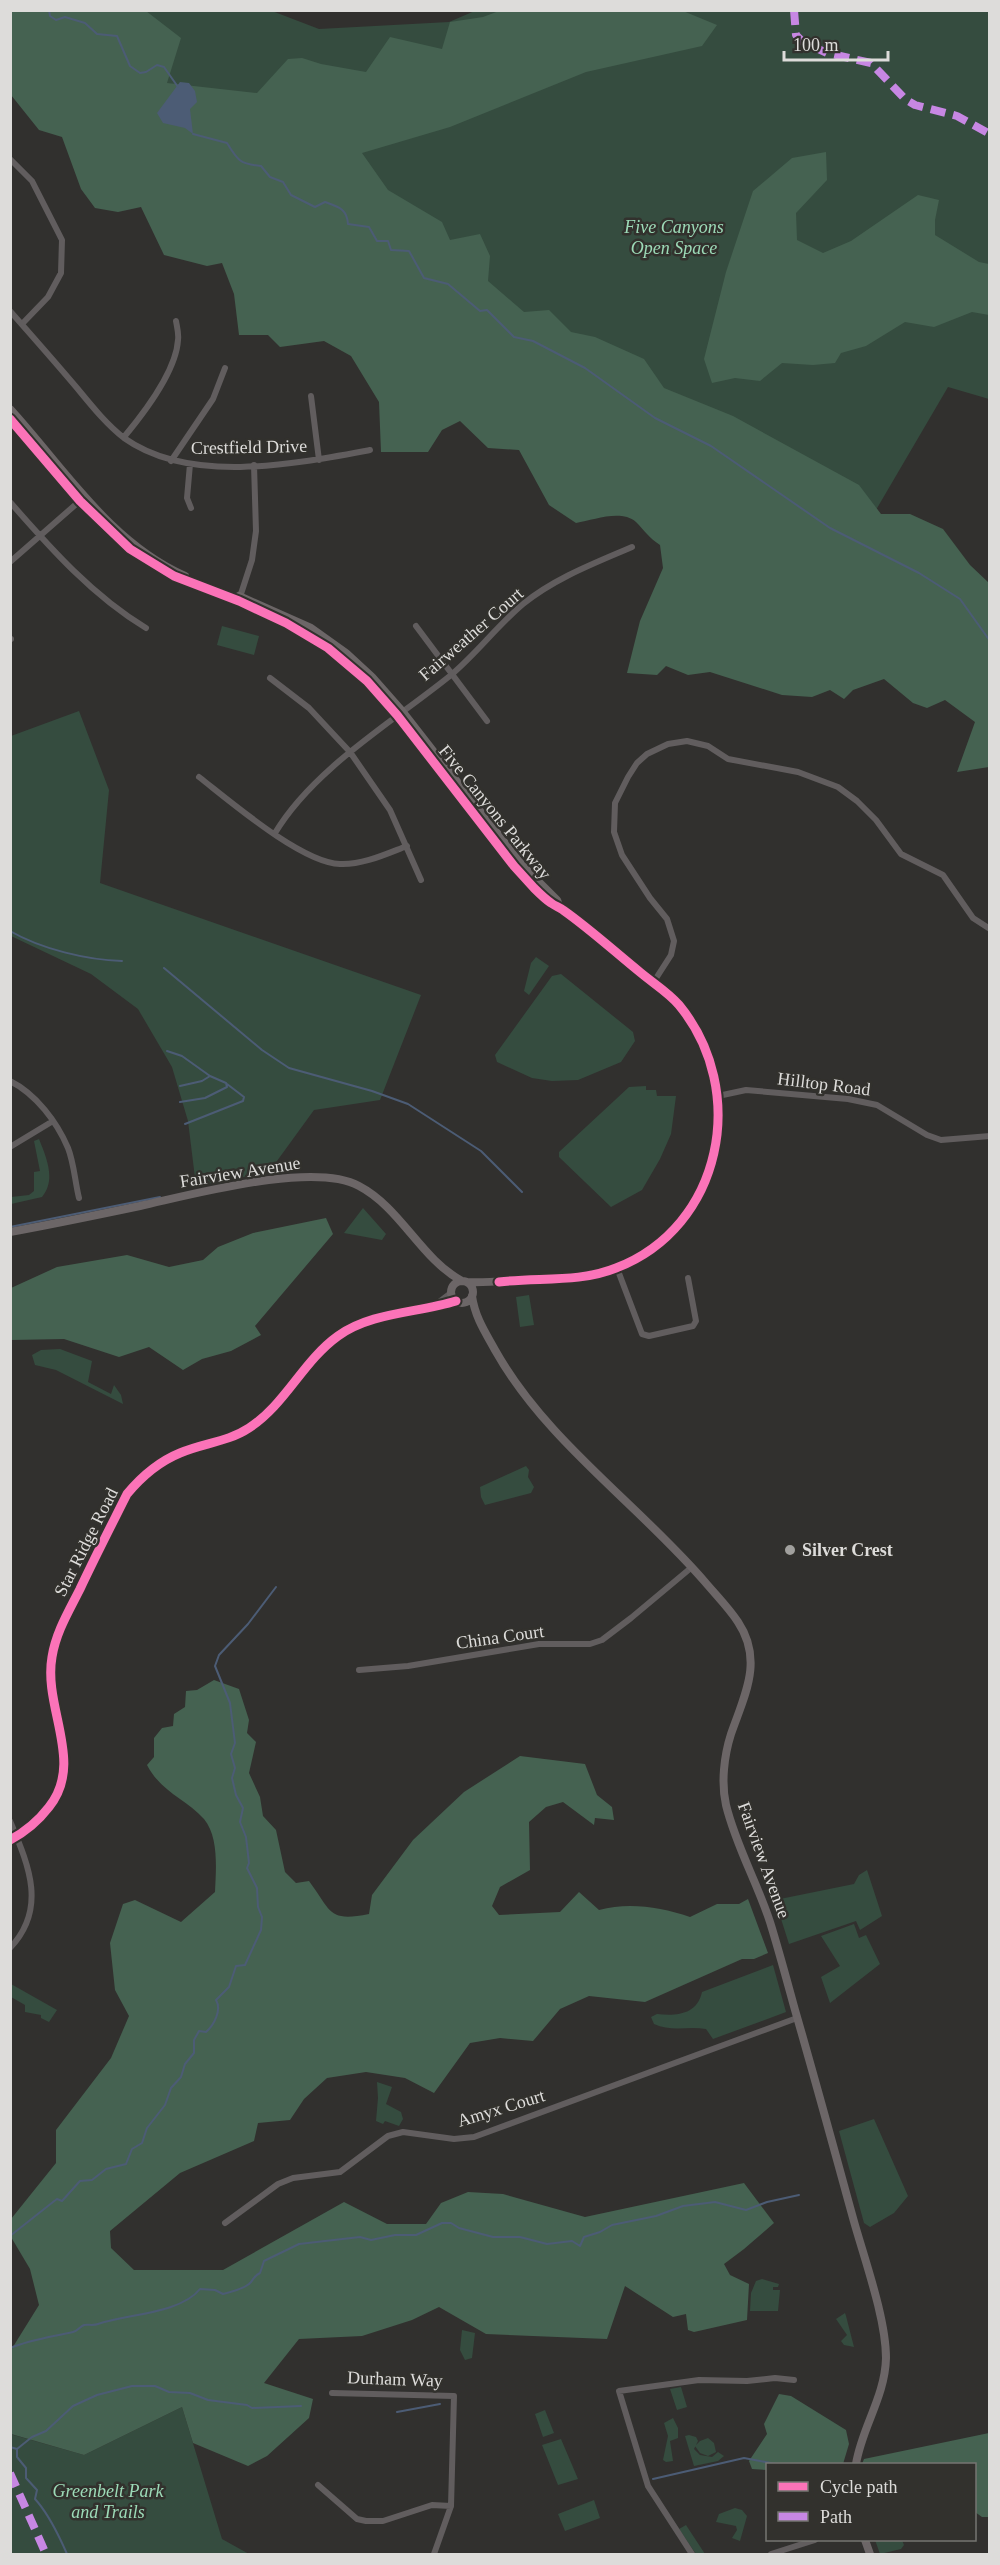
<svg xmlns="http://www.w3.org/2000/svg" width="1000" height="2565" font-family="Georgia,serif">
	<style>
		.green { fill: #354c3f }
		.forest { fill: #456251 }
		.water { fill: #4c5c75 }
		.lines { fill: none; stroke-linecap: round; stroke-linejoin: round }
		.stream { stroke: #4c5c75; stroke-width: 2 }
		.street { stroke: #615d5e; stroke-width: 6 }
		.secondary { stroke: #6c6667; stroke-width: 8 }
		.quiet { stroke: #c787e3; stroke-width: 8; stroke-dasharray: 15 8; stroke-linecap: butt }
		.cycleway-casing { stroke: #32312d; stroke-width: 13 }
		.cycleway { stroke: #fb73b8; stroke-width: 9 }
		.poi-dot { fill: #a1a09e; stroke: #32312d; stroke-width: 2 }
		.labels { text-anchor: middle; stroke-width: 5; stroke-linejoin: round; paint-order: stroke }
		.park-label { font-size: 18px; font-style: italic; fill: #9cdab7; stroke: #32312d }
		.street-label { font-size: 18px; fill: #dddcda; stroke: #32312d }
		.poi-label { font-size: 18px; font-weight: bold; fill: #dddcda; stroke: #32312d; text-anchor: start }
	</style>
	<rect width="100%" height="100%" fill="#31302e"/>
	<path class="green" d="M477,10L989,11V399L948,387L866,527L718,551L10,11H272L319,29L449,22Z
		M222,626L259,636L254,655L217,645Z
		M79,711L109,790L100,883L421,995L380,1100L314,1110L269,1172L196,1186L188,1121L172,1067L138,1009L91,974L11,936V736Z
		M536,957L549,966L529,995L524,991L531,963Z
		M561,974L633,1032L635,1041L621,1062L578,1080L552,1081L532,1078L497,1062L495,1055L552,976Z
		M646,1086V1090H656L657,1096H676L671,1134L660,1159L642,1190L611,1207L559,1157V1152L629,1087Z
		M39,1139C47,1159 56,1180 42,1197L11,1204V1197L29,1195L34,1191V1172L40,1171L34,1141Z
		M363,1208L386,1234L382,1240L344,1233Z
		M529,1295L534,1325L520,1327L516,1297Z
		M60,1349L92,1361L88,1382L111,1394L114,1385L121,1395L123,1404L56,1370L35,1365L32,1355L41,1350Z
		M526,1466L529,1470L528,1477L534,1487L531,1493L485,1505L481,1497L480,1487Z
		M867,1870L882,1916L860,1930L856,1921L789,1944L775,1900L854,1884L859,1875Z
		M854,1924L859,1938L866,1935L880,1964L830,2003L821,1977L840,1966L821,1936Z
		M773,1965L786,2012L713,2039L706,2029C688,2026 671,2032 654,2024L651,2017L657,2014C676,2016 697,2015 702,1992Z
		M11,1984L57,2010L49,2022L41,2018V2015L25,2012V2005L11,1997Z
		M377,2082L392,2087L386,2104L401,2112L403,2119L399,2126L385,2121L383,2124L376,2121L378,2098Z
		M874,2119L908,2196L894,2213L870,2227L864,2223L839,2131Z
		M762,2279L779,2284L778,2287H773V2290H780L778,2311H750L751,2293L756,2281Z
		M845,2313L846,2316L854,2347L844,2345L841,2341L847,2335L836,2319Z
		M462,2330L475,2333L472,2358L465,2360L460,2350Z
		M681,2387L687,2407L677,2410L670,2389Z
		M182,2407L222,2539L249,2554H11L10,2434L84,2455Z
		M545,2410L554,2433L543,2437L535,2414Z
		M673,2418L678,2428V2438L670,2441L673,2461L666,2462L663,2460L668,2436L664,2423Z
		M689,2435L696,2437L698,2441L694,2449L700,2455L712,2457L718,2452L724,2456L718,2461L694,2466L685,2436Z
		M708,2438L714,2443L716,2452L708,2456L700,2453L695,2446L700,2441Z
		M561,2439L578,2479L558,2485L542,2445Z
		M594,2500L600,2518L565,2531L558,2514Z
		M735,2508L742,2510L747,2516L740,2541L732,2538L737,2530L736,2526L716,2522L719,2514Z
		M686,2525L705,2554H696L679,2529Z
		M875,2540H902L904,2545L901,2549L880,2554Z"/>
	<path class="forest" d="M10,11H146L181,38L167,83L257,93L288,59L302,58L321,64L366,72L390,37L442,49L450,22L483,17L499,11H683L717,25L702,46L586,72L450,127L362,153L388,190L442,222L450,240L480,234L490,256L488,281L524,312L549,310L571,332L595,337L644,359L664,388L733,416L859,485L881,514H910L943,529L970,565L989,583V767L957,772L975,722L945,700L927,708L913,703L884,679L853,690L844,699L830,690L812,697L782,695L710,672L688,675L666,666L657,675L627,673L640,621L663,568L660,545C649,538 645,531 636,522C621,509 594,520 576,523L549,505L519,450L488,448L460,421L442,430L428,452H381L379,402L351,356L324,341L280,347L268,335H239L234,294L222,263L207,266L164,255L141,207L118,212L95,208L81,189L62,137L39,130L11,95Z
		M826,152L827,180L796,213L797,240L823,253L851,241L918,195L939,200L935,220V235L979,262L989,264V315L972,312L934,327L905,322L866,346L841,353L835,363L813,365L782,363L760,381L735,378L712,383L704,359L726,272L753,191L792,158Z
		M326,1218L333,1234L255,1326L261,1335L231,1351L202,1359L183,1370L149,1347L119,1357L64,1339L11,1340V1288L57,1267L127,1255L169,1267L203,1260L218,1247L253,1233Z
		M214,1680L239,1689L249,1720L247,1733L256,1742L249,1773L260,1797L263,1816L276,1830L285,1872L296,1883L309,1881C332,1912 328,1922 369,1914L372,1895L413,1840L464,1792L520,1756L585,1764L597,1795L612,1807L614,1820L595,1818L594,1825L563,1802L546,1807L529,1822L530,1870L500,1887L492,1906L499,1915L560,1912L579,1892L599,1910C629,1902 660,1907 690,1917L717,1904H739L748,1899L768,1953L754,1959H742L645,2002L589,1996L560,2009L533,2041L500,2038L470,2043L434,2093L405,2078L366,2072L327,2078L304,2099L290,2120L258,2123L254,2141L180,2173L110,2231L111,2248L134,2270H223L344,2202L387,2224H426L441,2203L468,2192L503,2194L585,2217L744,2183L774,2223L744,2249L724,2264L730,2275L749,2284L747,2320L694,2332L688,2330L686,2314L673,2317L625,2286L607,2339L486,2334L439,2307L412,2320L362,2336L299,2339L264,2383L313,2399L309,2418L267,2456L248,2466L193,2443L182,2407L84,2455L11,2434V2350L39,2305L30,2269L11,2237V2219L56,2163V2130L111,2058L129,2016L115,1990L110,1943L123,1904L135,1900L181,1922L215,1892C216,1870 219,1837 204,1819C186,1799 161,1792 147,1765L154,1757V1738L162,1728L173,1726L174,1714L185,1707L186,1691L197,1690Z
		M779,2394L791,2396L846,2430L849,2444L843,2464H768L767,2470L752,2469L749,2461L767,2434L764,2424Z
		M989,2433V2517H982L975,2512L974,2464H862L864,2459Z"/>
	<path class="water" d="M180,82L189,83L195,91L197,102L190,109L193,134L185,128L163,123L157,113Z"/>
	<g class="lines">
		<path class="stream" d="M49,10L50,16L56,20L65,17L85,23L97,34L117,36L130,66L140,73L146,72L157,65L164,67L178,87
			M193,134L227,143C238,161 240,164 261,166L270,177L283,182L291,195L315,207L325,202C339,207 347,209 348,224L369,227L377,241H388L391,250L409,251L424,278L448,284L480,311L487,310L514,337L533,341L585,368L655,418L711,446L830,528L919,573L960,599L990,641
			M10,931C41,949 87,960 122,961
			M164,968L262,1050L289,1068L372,1091L408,1104L481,1151L522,1192
			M167,1051L182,1056L210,1076
			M180,1086L202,1081L210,1076L226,1083L227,1087L205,1098L180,1102
			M185,1124L243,1101L244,1097L227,1084
			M10,1227L160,1197
			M10,2236L53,2202L57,2199L62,2201L80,2181L92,2180L106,2169L126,2164L132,2149L142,2143L147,2128L165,2105L171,2088L181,2077L185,2064L194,2053V2040L199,2031L206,2032C214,2025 222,2010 216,2000L229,1987L236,1966L245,1965L261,1930L262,1917L258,1907L257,1888L247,1868L249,1863L246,1837L240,1822L243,1808L236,1795L232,1778L235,1768L231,1754L235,1743L230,1703L215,1666L219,1655L248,1624L276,1587
			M10,2348C30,2340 51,2337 73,2332C78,2331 79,2327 84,2325C88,2324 93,2326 98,2324C126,2314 180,2314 200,2289L215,2290L223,2294C231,2292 243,2289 249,2284C254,2280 253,2276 260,2273L264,2261L299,2244L360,2237L371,2240L395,2235H416L442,2223H451L459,2228L493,2237H520L547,2244L572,2241L580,2246L584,2237L600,2232L612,2225L656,2216L683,2206L715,2202L746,2210L767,2202L799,2195
			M397,2412L440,2404
			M10,2447L17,2449V2457L26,2468V2478L37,2490L35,2499C47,2512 60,2538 67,2554
			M17,2449L32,2437L46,2431L73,2406L97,2395L132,2386H155L169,2392L190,2393L208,2400L247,2405L252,2408L301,2406
			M653,2479L744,2458L776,2464"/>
		<path class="street" d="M10,159L32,181L62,240L61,273L48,297L22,324
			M10,311C33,337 55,362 77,388C91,405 106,424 124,438C190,485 295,464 370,450
			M311,396L319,460
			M124,437C144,413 176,372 178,340C179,334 177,327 176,321
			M171,461L213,399L225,368
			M190,464L187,498L191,508
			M10,502C51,549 93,596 146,628
			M10,562L82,499
			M239,600L252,560L256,531L254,465
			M416,626L487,721
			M10,639H11
			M270,678L309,708L350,752L390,810L421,880
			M199,777C231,802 302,863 340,864C363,865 386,854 407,846
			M275,833C314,768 393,722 451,675C477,653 497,626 523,604C555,578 595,563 632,547
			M653,983L671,955L674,941L667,919L650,898L622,855L614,832L615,803L628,777L637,763L647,754L668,744L687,741L708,746L728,759L798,772L838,787L857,801L876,820L901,854L943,875L973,918L990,929
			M10,1081C36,1094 57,1122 68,1148C74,1163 75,1182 79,1198
			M718,1096L746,1090L848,1099L877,1105L927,1135L941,1140L990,1136
			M10,1147L53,1121
			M617,1268L642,1334L649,1336L693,1326L696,1321L688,1278
			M434,1306L451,1293
			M359,1670L408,1666L539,1644H590L602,1640L631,1618L692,1567
			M10,1821C28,1864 48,1908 10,1948
			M10,1840C25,1832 39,1820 49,1807C85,1762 43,1708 52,1657C56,1632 69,1611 80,1589C95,1557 111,1526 127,1494C142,1476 158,1462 180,1453C203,1443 228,1442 249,1428C285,1405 303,1361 338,1336C371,1312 418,1313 456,1301
			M225,2223L278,2184L293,2178L340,2172L388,2136L403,2132L454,2139L474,2137L797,2018
			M332,2393L454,2396L451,2506L434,2554
			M318,2485L357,2519L366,2521H383L432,2505L451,2506
			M692,2554L648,2486L619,2391L699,2380L747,2381L775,2378L794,2380
			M771,2554L815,2540"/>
		<path class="secondary" d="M10,409C64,468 110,543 185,576
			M10,419L80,501L130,549L174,576L239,601L286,623L328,648L367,681L397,715L514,866L534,888C539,893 545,899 551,903C554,906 559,907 563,909C590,929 615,951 640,972C662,990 683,1006 697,1030C745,1113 709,1236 615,1269C584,1279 553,1279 521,1280C503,1281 485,1283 467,1282
			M239,596L311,628L346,653L372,677L402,711L522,865L557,900L560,908
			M10,1232C54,1224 97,1215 140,1206C191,1195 313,1161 359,1186C401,1208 421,1259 462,1281
			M451 1292a11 11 0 1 1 22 0a11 11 0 1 1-22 0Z
			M472,1296C475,1317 485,1332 495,1350C546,1441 637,1503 705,1582C716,1595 729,1608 738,1622C764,1661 744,1696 731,1734C724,1756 721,1783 726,1805C736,1846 757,1882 770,1922C779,1951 787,1981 795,2010C815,2079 834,2149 853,2218C864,2258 886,2318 886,2358C885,2397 862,2427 856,2464
			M865,2540L870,2554"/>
		<path class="quiet" d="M794,10L796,35L803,42L827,53L871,63L905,99L915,105L957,116L990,134
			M10,2473L46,2554"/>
		<g class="cycleway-casing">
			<path id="cycleway" d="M10,419L80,501L130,549L174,576L239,601L286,623L328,648L367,681L397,715L514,866L534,888C539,893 545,899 551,903C555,906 559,907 563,910C590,929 615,952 641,973C653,983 669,993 679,1005C749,1090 723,1227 616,1268C579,1283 538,1277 499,1282
				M10,1840C25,1832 39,1820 49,1807C85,1762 43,1708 52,1657C56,1632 69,1611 80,1589C95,1557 111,1526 127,1494C142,1476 158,1462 180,1453C203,1443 228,1442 249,1428C285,1405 303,1361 338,1336C371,1312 418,1313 456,1301"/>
		</g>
		<use href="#cycleway" class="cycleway"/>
	</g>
	<circle class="poi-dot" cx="790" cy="1550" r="6"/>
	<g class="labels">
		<g class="park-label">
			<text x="674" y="233">Five Canyons<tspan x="674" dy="21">Open Space</tspan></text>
			<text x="108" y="2497">Greenbelt Park<tspan x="108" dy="21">and Trails</tspan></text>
		</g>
		<g class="street-label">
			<text transform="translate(249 447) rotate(-1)" y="6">Crestfield Drive</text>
			<text transform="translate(471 634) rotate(-41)" y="6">Fairweather Court</text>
			<text transform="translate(495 812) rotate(51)" y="6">Five Canyons Parkway</text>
			<text transform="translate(824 1084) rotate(7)" y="6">Hilltop Road</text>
			<text transform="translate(240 1172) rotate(-9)" y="6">Fairview Avenue</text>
			<text transform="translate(86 1542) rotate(-63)" y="6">Star Ridge Road</text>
			<text transform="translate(500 1637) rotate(-8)" y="6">China Court</text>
			<text transform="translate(764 1860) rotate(70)" y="6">Fairview Avenue</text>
			<text transform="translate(501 2108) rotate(-17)" y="6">Amyx Court</text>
			<text transform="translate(395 2379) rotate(2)" y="6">Durham Way</text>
		</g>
		<g class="poi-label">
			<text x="802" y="1556">Silver Crest</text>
		</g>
	</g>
	<rect width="1000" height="2565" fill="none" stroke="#dddcda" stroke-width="24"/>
	<rect x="766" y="2463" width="210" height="78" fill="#32312d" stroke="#767572" stroke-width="1.5"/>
	<rect x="778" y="2482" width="30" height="9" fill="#fb73b8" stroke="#767572" stroke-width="1.5"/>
	<text x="820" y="2493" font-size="18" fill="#dddcda">Cycle path</text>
	<rect x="778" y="2512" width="30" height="9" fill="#c787e3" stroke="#767572" stroke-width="1.5"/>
	<text x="820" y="2523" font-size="18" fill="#dddcda">Path</text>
	<path d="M784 51v9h104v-9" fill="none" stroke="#dddcda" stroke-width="3"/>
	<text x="793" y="51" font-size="18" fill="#dddcda" stroke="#32312d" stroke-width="4.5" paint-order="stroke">100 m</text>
</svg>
